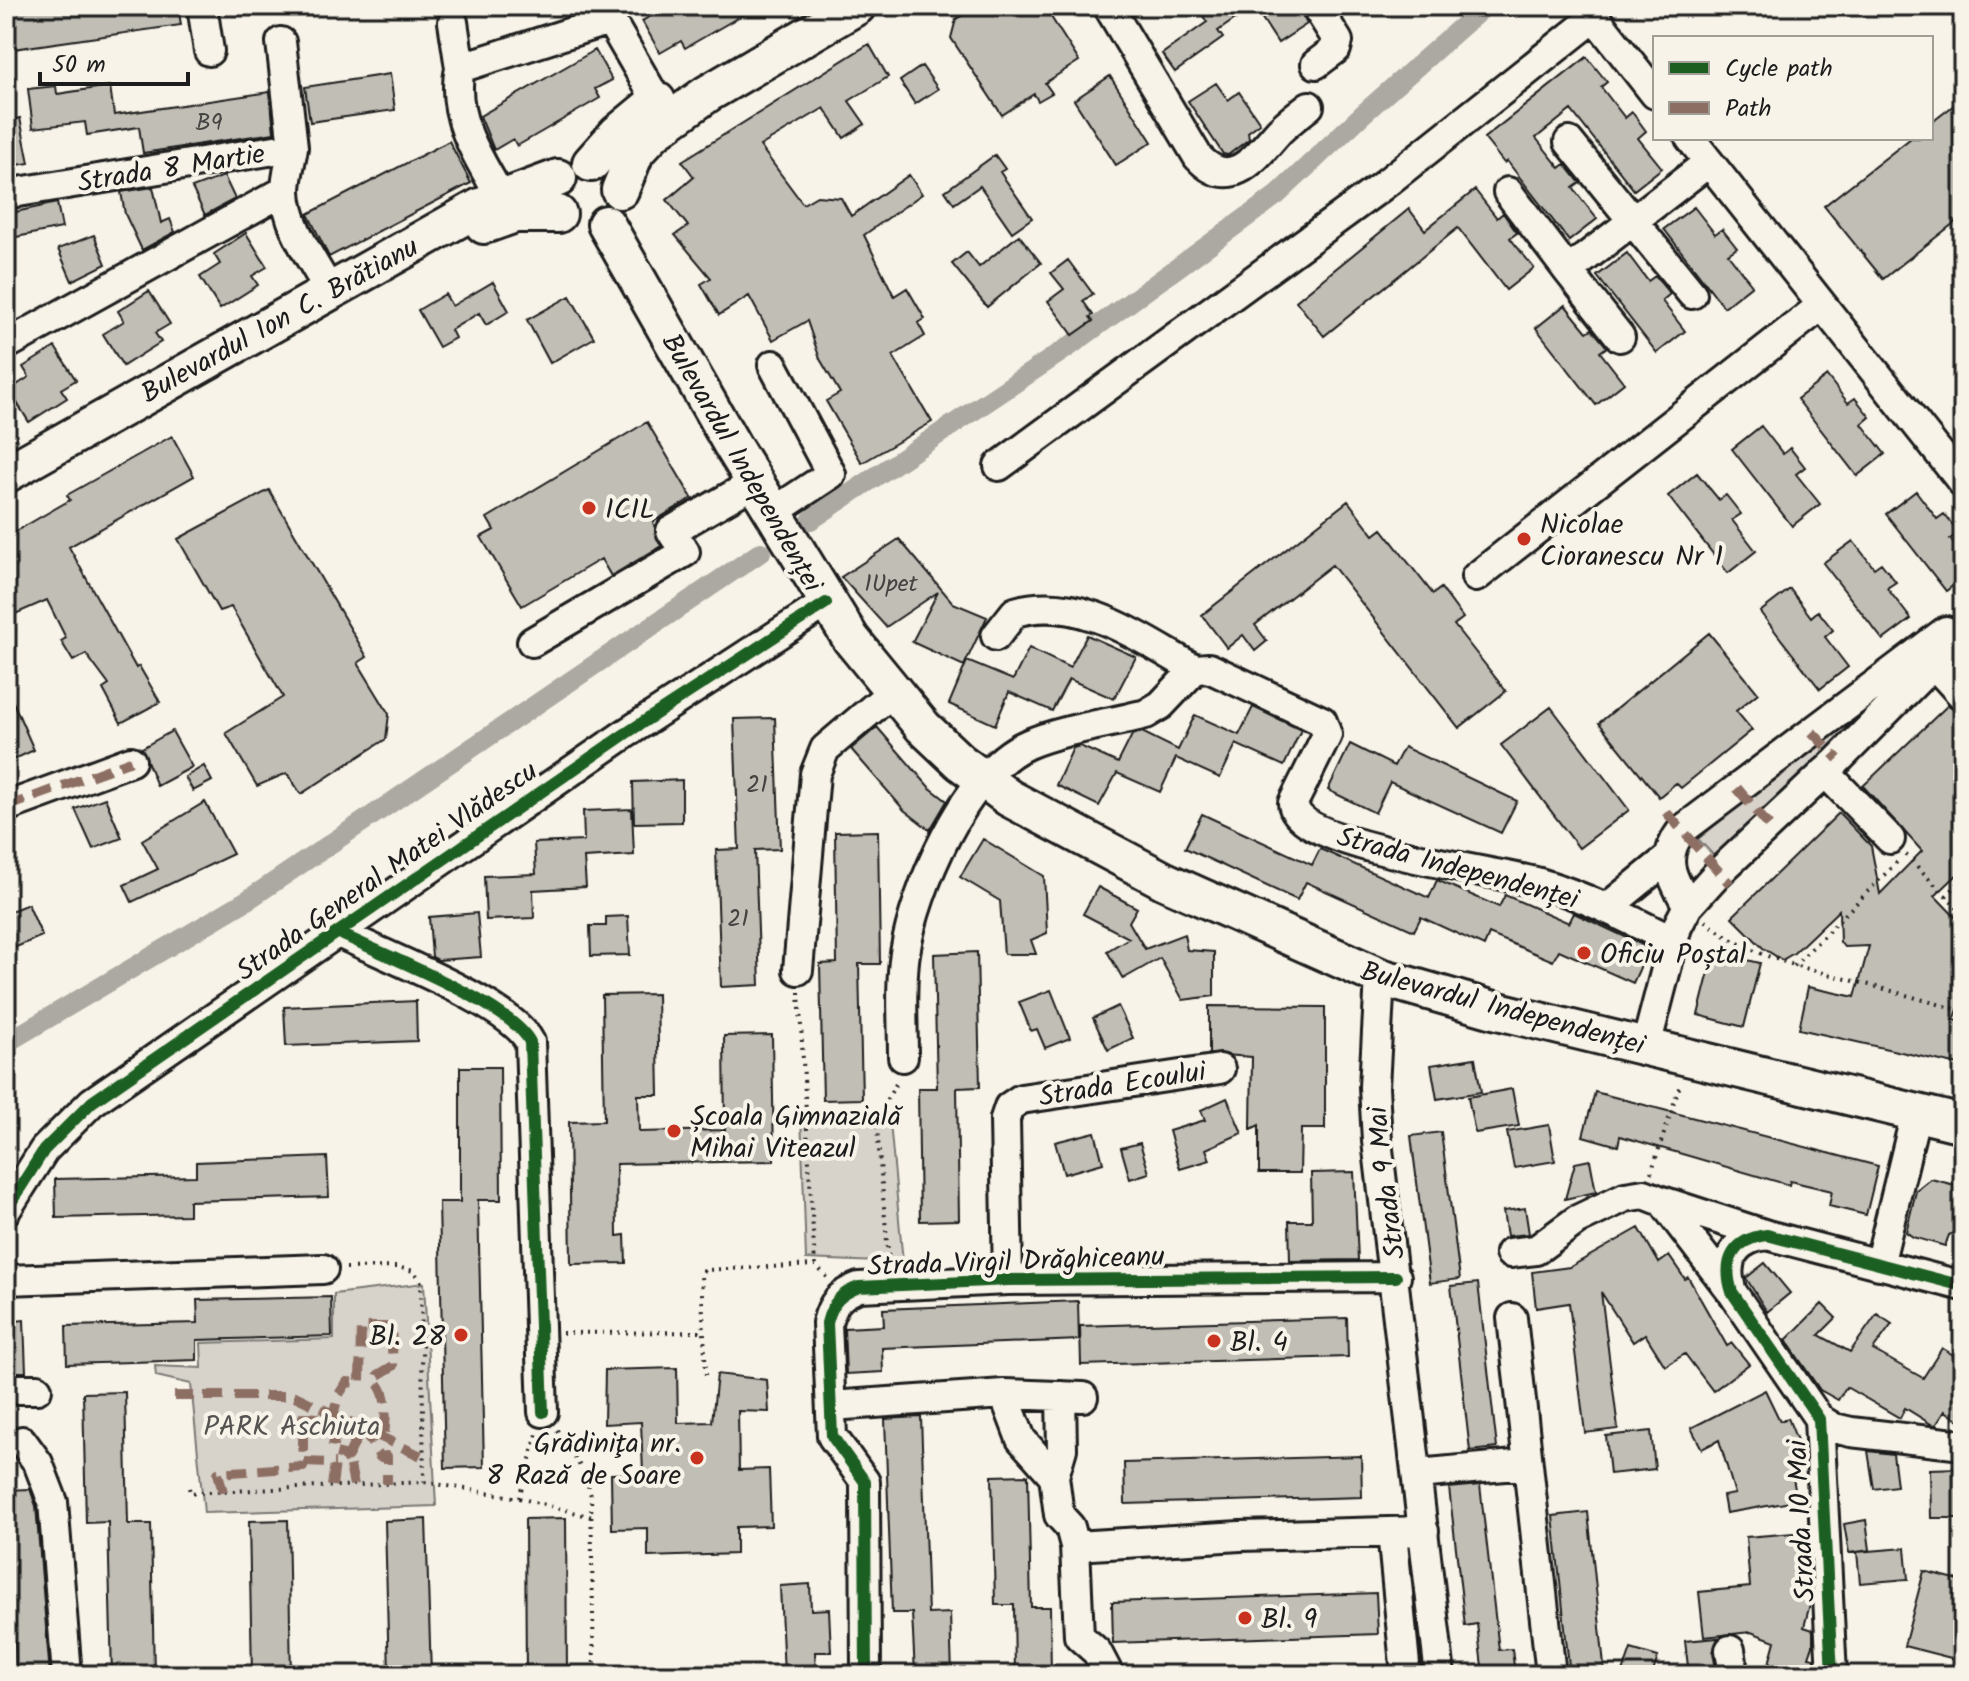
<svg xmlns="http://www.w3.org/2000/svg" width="1969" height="1681" font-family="Kalam,sans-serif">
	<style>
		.green { fill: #d7d3cb; stroke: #7a7874; stroke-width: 2 }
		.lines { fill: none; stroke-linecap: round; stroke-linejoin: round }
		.canal { stroke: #aca9a2; stroke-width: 20 }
		.building { fill: #c0beb5; stroke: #1c1c1c; stroke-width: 2 }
		.minor-casing { stroke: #1c1c1c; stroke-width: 34 }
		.major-casing { stroke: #1c1c1c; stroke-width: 42 }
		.path { stroke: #1c1c1c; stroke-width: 4; stroke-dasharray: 2 6; stroke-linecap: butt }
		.minor { stroke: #f7f3e8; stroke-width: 28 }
		.major { stroke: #f7f3e8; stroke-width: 36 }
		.quiet { stroke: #8d6e63; stroke-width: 10; stroke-dasharray: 20 10; stroke-linecap: butt }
		.cycleway-casing { stroke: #f7f3e8; stroke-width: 17 }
		.cycleway { stroke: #1b5e20; stroke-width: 12 }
		.poi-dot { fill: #c8321e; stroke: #f7f3e8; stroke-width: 3 }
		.labels { text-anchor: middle; stroke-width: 8; stroke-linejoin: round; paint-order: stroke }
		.number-label { font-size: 24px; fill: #454442 }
		.street-label { font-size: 28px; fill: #1c1c1c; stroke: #f7f3e8 }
		.poi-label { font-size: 28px; fill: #1c1c1c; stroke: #f7f3e8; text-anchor: start }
		.park-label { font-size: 28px; fill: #545351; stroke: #f7f3e8 }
	</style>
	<rect width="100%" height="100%" fill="#f7f3e8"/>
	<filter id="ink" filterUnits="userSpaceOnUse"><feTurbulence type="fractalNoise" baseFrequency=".0125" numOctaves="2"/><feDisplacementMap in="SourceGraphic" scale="16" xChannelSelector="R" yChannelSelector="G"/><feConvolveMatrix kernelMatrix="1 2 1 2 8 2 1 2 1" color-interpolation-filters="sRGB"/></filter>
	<g filter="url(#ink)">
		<path class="green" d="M1914,664L1719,861L1698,839Z
			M889,1111L903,1263L806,1259L801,1114Z
			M424,1283L436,1506L204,1513L191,1384L156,1376L155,1366L202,1368L201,1343L334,1339V1294Z"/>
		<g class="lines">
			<path class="canal" d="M811,520L1070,346L1277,195L1363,114L1485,6
				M6,1043L249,899L761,552"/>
		</g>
		<path class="building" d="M6,6H178L181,25L6,50Z
			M669,6H758L685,48L681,41L660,53L642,21Z
			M979,6H1044L1079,61L1045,83L1052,93L1038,101L1034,94L1002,115L951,38L956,19Z
			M1196,6H1254L1218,31L1223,38L1175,72L1162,54L1207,22Z
			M1254,6H1297L1307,24L1278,43Z
			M869,44L888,77L849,101L865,124L844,138L824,108L760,146L803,204L817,196L841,198L851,216L909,175L922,194L864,235L894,296L907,288L925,319L918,323L925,336L893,356L932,422L862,463L826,401L840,393L820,359L807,321L773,340L749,296L719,315L701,284L711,278L675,235L688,226L667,200L694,177L682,161Z
			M595,50L612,80L595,89L600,98L517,146L513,139L494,150L480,116Z
			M1587,57L1607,82L1601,87L1625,118L1632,112L1646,131L1638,138L1662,168L1634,190L1571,110L1536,138L1560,168L1565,164L1580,183L1573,188L1597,219L1569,241L1507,161L1504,163L1484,138Z
			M922,66L938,89L915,104L900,81Z
			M390,74L395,110L310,122L305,87Z
			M1110,76L1152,142L1116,165L1074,100Z
			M1216,83L1228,100L1239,92L1260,123L1248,132L1249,139L1228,155L1223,154L1188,101Z
			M56,86L57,94L110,86L114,115L270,92L274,133L143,153L139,127L87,135L85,122L33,128L28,89Z
			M1963,98V216L1883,279L1824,206L1911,138H1931V123Z
			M20,118L29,163L6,167V121Z
			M449,141L471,183L329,257L308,214Z
			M995,155L1005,169L1000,172L1032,218L1012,232L980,186L954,204L945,191Z
			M224,176L235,199L205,215L192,188Z
			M153,187L161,223L170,219L175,232L142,250L125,214L121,192Z
			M1475,190L1497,218L1503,213L1517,233L1510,238L1534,268L1506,290L1458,228L1324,336L1296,301L1409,209L1425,230Z
			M57,203L62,228L6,239V214Z
			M1694,207L1715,234L1722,229L1737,248L1728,254L1752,285L1724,307L1664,229Z
			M246,233L267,267L252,276L258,285L220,309L200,277L220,264L214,254Z
			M94,235L106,264L72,281L58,249Z
			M1019,235L1041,263L987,307L952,264L967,252L979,267Z
			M1627,253L1648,281L1655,276L1670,294L1662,301L1685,331L1657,353L1597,276Z
			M1068,260L1093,294L1083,301L1093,315L1090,317L1093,321L1073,335L1048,301L1064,289L1051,273Z
			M493,282L509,311L486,325L479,313L451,330L455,338L439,347L418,310L445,294L452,306Z
			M149,291L170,324L155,333L161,342L123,366L103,334L124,321L118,311Z
			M570,296L594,338L550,363L527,320Z
			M1565,305L1587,332L1592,329L1607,347L1600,352L1624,383L1596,405L1536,328Z
			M55,347L76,380L61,389L67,398L29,422L9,390L29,377L23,367Z
			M1827,376L1848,403L1855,398L1870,417L1862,424L1885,454L1857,476L1797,399Z
			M647,422L692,498L653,522L661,546L611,576L601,559L522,606L481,537L494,530L487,518Z
			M1761,426L1783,454L1790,448L1805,467L1796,474L1820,504L1792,526L1732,449Z
			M172,436L194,476L69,547L136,668L139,666L160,702L121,723L103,689L109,685L86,654L73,661L61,641L66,638L47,600L6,618V537L70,500L67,495Z
			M1697,473L1719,500L1726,495L1741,514L1732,520L1756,551L1728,573L1668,496Z
			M269,490L367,657L358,663L389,714L386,739L301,794L287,773L257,786L226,733L283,697L231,607L219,611L178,539Z
			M1916,491L1937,519L1944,514L1959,533L1950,539L1963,555V578L1946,591L1886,514Z
			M1348,501L1374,535L1382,529L1433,594L1441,588L1463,618L1454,625L1506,691L1459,728L1332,565L1255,625L1267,641L1255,651L1243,635L1227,648L1202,615Z
			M899,539L953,603L987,617L964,666L912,642L938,592L886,627L841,577Z
			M1853,541L1874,568L1881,563L1896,582L1887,588L1911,619L1883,640L1823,563Z
			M1790,589L1811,617L1818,611L1833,630L1825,637L1848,667L1820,689L1760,612Z
			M1709,633L1758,693L1736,711L1752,730L1681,788L1676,783L1659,797L1599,723Z
			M1087,635L1136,657L1114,699L1069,679L1052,711L1009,692L995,725L949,704L967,661L1013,680L1029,648L1070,668Z
			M6,686L34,750L6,763Z
			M1948,705L1963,713V869L1935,896L1963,925V997L1954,1020L1963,1022V1066L1799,1029L1808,987L1855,997L1869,946L1844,947L1840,942L1839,910L1794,953L1782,960L1763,948L1732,917L1839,813L1871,846L1880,894L1922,851L1863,786Z
			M1253,707L1301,730L1284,766L1236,744L1220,778L1176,758L1160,792L1117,773L1099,806L1056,785L1073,748L1080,746L1118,763L1132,735L1142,732L1178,750L1195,715L1239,735Z
			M1551,707L1629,810L1579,848L1501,745Z
			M775,718L780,849L755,850L760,985L721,987L716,850L739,849L734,719Z
			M877,727L929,787L947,801L930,830L904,810L851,749Z
			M172,731L192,767L157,786L142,748Z
			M1350,744L1394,766L1404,747L1517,801L1501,833L1390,782L1375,813L1328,790Z
			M204,766L212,781L193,791L185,777Z
			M682,780V822L634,823L633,782Z
			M105,798L122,838L93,849L75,809Z
			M205,802L233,854L132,902L124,885L158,869L142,840Z
			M632,809L634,855L584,858L586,887L533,890L534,918L486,920L484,876L536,874L534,843L584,841L583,811Z
			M1202,814L1312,865L1320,849L1429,898L1437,880L1499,907L1505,895L1569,923L1574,913L1649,948L1633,983L1559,950L1553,961L1489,934L1484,946L1421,917L1414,931L1306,882L1297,900L1185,848Z
			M878,831L880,964H859L862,1099L823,1100L820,964L837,963L835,832Z
			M983,839L1044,876L1047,933L1031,940L1036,954H1004L1000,901L960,877Z
			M1098,887L1137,908L1129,922L1145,949L1184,934L1187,950L1214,952V996L1183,1000L1160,958L1123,979L1107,951L1129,938L1083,914Z
			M28,904L42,936L14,948L6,929V913Z
			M477,913L481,957L438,960L432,957L429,917Z
			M628,916L630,955L591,956L590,926H606V917Z
			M977,952L980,1087L957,1088L959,1220L920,1221L918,1088H937L934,954Z
			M1714,952L1760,963L1744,1027L1698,1015Z
			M1051,990L1070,1038L1045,1048L1037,1029L1031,1031L1019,1002Z
			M657,994L659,1095H638L639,1132L725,1130L724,1036L772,1035L774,1161L616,1164L617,1236L625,1235L626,1263L571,1264L569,1122L604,1121L602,995Z
			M416,1001L417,1041L286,1046L284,1007Z
			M1118,1006L1133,1038L1108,1050L1093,1018Z
			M1209,1006L1325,1007V1129H1301L1300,1173H1259V1125L1251,1129L1252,1057L1209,1054Z
			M1475,1058L1481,1092L1437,1099L1431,1065Z
			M460,1067H500L501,1200H478L484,1467L445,1468L439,1202H460Z
			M1512,1089L1519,1126L1475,1133L1468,1097Z
			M1595,1092L1878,1166L1866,1215L1829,1206L1832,1191L1790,1181L1789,1185L1620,1136L1618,1146L1583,1136Z
			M1227,1098L1242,1133L1206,1149L1210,1160L1180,1169L1169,1131L1205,1120L1201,1110Z
			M1549,1125L1555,1161L1514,1168L1507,1132Z
			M1095,1132L1103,1163L1064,1174L1055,1142Z
			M1441,1132L1460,1279L1430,1283L1411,1136Z
			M1140,1143L1149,1173L1130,1179L1121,1148Z
			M327,1157L329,1197L189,1201V1215L56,1218L55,1179L196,1176V1162Z
			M1590,1160L1596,1192L1565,1199L1575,1163Z
			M1354,1172L1358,1260L1290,1261L1289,1221H1312L1311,1173Z
			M1931,1179L1963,1187V1228L1949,1235L1945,1246L1913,1237L1906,1232L1916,1191Z
			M1525,1208L1529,1234L1507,1236L1503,1211Z
			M1639,1228L1659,1263L1669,1256L1685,1279L1688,1277L1727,1346L1732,1343L1749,1364L1713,1391L1685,1354L1665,1366L1645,1334L1633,1342L1601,1292L1618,1429L1585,1433L1569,1303L1536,1308L1532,1272L1570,1267Z
			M1765,1263L1790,1293L1767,1312L1746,1278Z
			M1478,1283L1497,1448L1470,1451L1451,1286Z
			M331,1297L332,1336L197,1340V1360L67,1364L66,1326L198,1323L197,1300Z
			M1078,1301L1079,1340L882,1348L883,1372L846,1374L844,1328L884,1326L883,1309Z
			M1822,1304L1836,1318L1819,1335L1850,1352L1877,1314L1892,1324L1873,1350L1923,1378L1942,1348L1963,1361V1423L1945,1411L1936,1425L1931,1424L1905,1408L1900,1418L1846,1387L1838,1400L1820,1390L1786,1340Z
			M1347,1318L1348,1357L1081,1365L1080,1326Z
			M24,1320L26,1372H6V1322Z
			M677,1368L678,1423L712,1422L717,1374L767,1380L769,1412L738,1411L739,1470L769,1469L771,1526L736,1527V1554L648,1557V1528L612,1529L611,1474L643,1473L641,1422L604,1424L605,1370Z
			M1765,1390L1780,1421L1788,1418L1798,1443L1803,1463L1791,1466L1797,1501L1726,1513L1723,1496L1735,1494L1719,1440L1702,1449L1691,1428Z
			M125,1392L128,1524H151L154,1675H112L108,1522L86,1523L83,1393Z
			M921,1417L928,1614L950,1613L952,1675H915L912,1613H892L885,1419Z
			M1651,1431L1655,1469L1610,1474L1606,1436Z
			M1868,1451L1893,1454L1897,1486L1874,1489Z
			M1361,1456L1362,1497L1125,1504L1124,1463Z
			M1960,1468V1518H1931L1930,1469Z
			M1028,1475L1031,1607H1050L1051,1675H1015L1014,1605H995L992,1476Z
			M1480,1485L1499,1650L1512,1649L1515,1675H1483L1477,1624L1465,1626L1449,1488Z
			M30,1489L36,1506L50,1675H16L15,1641H6V1490Z
			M1588,1512L1605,1675H1570L1553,1516Z
			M566,1518L567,1675H526L525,1519Z
			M426,1519L431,1675H389L385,1521Z
			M288,1520L291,1675H252L249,1521Z
			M1866,1520L1870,1550L1849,1553L1844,1524Z
			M1806,1532L1811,1600L1804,1627L1813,1630V1645L1809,1657L1814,1658L1815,1675H1766L1775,1641L1751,1632L1704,1637L1699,1592L1750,1587L1746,1537Z
			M1905,1548L1908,1579L1860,1583L1857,1552Z
			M1924,1571L1963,1581V1630L1955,1659L1904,1646Z
			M810,1584L811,1610L829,1609L831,1652H815L816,1675H784L780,1586Z
			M1376,1593L1378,1634L1113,1643L1112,1602Z
			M1718,1638L1713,1652L1717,1675H1689L1685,1641Z
			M1631,1649L1658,1657L1652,1675H1622Z"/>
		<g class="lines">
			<g class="minor-casing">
				<path id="minor" d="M202,6L209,51
					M602,6L657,101
					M1108,6L1198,157C1231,193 1256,157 1279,131C1288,122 1299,114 1309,106
					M1586,6L1655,94
					M453,22L460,68
					M281,42L293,147
					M1316,64L1336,49L1338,41L1316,6
					M1690,138L1963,483
					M1569,142L1692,294
					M1508,192L1568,271L1709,162
					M6,194L293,147C291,161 286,177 286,191C287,227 312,259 329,290
					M501,197C478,158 450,115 460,68L609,20
					M1568,271L1620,337
					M6,345L286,190
					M999,466L1381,187L1595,17
					M772,513L831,474L773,365
					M1476,577L1821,306
					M996,636L1015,612C1080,593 1141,639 1195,669
					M532,642L685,552L671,531L754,483
					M1921,650L1963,696
					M1825,772L1890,839
					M6,807L131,761
					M1688,906C1672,878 1660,858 1682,830L1946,631
					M1607,908L1668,858
					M339,933C383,955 511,1004 530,1042L543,1412
					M798,970L815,774L825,749L891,693
					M1380,977L1374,1087L1377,1141L1440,1675
					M1646,1046L1677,927L1688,906L1716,875L1834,764L1963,634
					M903,1057C903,1023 900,986 905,953C915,890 965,771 1028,744C1064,729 1108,724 1146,714L1161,705L1195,669L1209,668L1322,721L1327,735L1293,803C1297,848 1501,871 1543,884C1589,898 1631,920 1673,941
					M6,1210L44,1150L92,1102L625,734L826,603
					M1510,1253L1536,1250L1577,1220L1625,1197L1644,1194L1662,1201
					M1879,1265L1916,1113
					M6,1280L323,1269
					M1008,1280L1005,1119L1009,1107L1021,1099L1220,1069
					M1730,1290L1662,1201L1767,1235
					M1512,1318L1551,1675
					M6,1389H37
					M1004,1394L1083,1397
					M831,1406L1004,1394L1021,1439L1054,1476L1059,1515L1070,1527L1075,1546L1079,1636L1097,1652L1109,1675
					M1819,1419L1834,1428L1851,1432L1963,1445
					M22,1441L38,1463L53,1502L67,1675
					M1418,1474L1526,1464
					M1054,1476L1062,1449L1061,1396
					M1392,1532L1406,1675
					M1075,1546L1240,1536L1424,1531
					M1730,1650L1734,1675
					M866,1675L865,1482L832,1436L827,1323C832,1303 840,1294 859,1287L1008,1280L1396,1277
					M1832,1675L1819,1419L1732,1292C1722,1261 1733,1239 1767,1235L1963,1286"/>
			</g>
			<g class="major-casing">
				<path id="major" d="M591,163L617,134L657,101
					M620,190L636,151L654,132L707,94L857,6
					M606,224L732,445L851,639L923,727L960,762L1009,798L1165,881L1380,977L1494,1010L1963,1124
					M484,225L515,214H558
					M6,474L480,207L558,178"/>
			</g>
			<path class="path" d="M1906,855L1963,914
				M1946,896L1963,879
				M1705,921C1745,954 1793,965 1842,978C1883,988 1923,1000 1963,1011
				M1794,966L1898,861
				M799,992L815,1265
				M807,1120L876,1117
				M1651,1173L1681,1082
				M889,1264L876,1117L899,1079
				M346,1268L397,1267L414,1271L421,1282L424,1482
				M562,1333L703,1332
				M706,1375L701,1275L704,1270L815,1265L830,1280
				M557,1430L585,1474L591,1496L594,1675
				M189,1488L190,1493L424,1482L519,1498L592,1517
				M519,1498L537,1434"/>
			<use href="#minor" class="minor"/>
			<use href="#major" class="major"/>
			<path class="quiet" d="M1812,732L1838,759
				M1737,788L1769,826
				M6,807L131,761
				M1666,812L1730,884
				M174,1396H295L423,1457
				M304,1462L335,1463
				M354,1485L348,1456L362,1428L380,1457L387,1456V1484
				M332,1486L335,1463L348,1456L332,1452L338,1416
				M223,1492L218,1473L303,1467V1417L332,1419L338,1396L347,1382L360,1383L361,1327H391L393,1366L378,1375L376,1382C390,1395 385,1421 384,1438"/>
			<g class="cycleway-casing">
				<path id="cycleway" d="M339,933C383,955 511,1004 530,1042L543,1412
					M6,1210L44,1150L92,1102L625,734L826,603
					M866,1675L865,1482L832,1436L827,1323C832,1303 840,1294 859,1287L1008,1280L1396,1277
					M1832,1675L1819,1419L1732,1292C1722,1261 1733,1239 1767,1235L1963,1286"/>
			</g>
			<use href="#cycleway" class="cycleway"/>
		</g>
	</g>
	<g class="poi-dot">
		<circle cx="589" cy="508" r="8"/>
		<circle cx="1524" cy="539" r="8"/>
		<circle cx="1584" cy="953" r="8"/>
		<circle cx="674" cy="1131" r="8"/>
		<circle cx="461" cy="1335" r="8"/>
		<circle cx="1214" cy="1341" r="8"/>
		<circle cx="697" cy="1458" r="8"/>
		<circle cx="1245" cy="1618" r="8"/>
	</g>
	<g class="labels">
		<g class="number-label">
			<text x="209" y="130">B9</text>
			<text x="891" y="591">1Upet</text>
			<text x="757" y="792">21</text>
			<text x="738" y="926">21</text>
		</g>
		<g class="street-label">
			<text transform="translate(171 167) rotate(-9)" y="10">Strada 8 Martie</text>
			<text transform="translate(279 319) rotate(-29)" y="10">Bulevardul Ion C. Brătianu</text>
			<text transform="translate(743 462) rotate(60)" y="10">Bulevardul Independenței</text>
			<text transform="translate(1458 867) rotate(15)" y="10">Strada Independenței</text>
			<text transform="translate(386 870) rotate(-35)" y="10">Strada General Matei Vlădescu</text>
			<text transform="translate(1503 1007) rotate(15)" y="10">Bulevardul Independenței</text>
			<text transform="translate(1122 1083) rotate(-9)" y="10">Strada Ecoului</text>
			<text transform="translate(1385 1183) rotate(-97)" y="10">Strada 9 Mai</text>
			<text transform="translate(1016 1260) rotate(-2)" y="10">Strada Virgil Drăghiceanu</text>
			<text transform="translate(1800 1521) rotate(-93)" y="10">Strada 10 Mai</text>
		</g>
		<g class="poi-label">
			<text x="605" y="518">ICIL</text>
			<text x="1540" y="533">Nicolae<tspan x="1540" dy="32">Cioranescu Nr 1</tspan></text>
			<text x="1600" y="963">Oficiu Poștal</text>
			<text x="690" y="1125">Școala Gimnazială<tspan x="690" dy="32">Mihai Viteazul</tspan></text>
			<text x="445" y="1345" text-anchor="end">Bl. 28</text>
			<text x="1230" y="1351">Bl. 4</text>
			<text x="681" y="1452" text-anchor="end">Grădiniţa nr.<tspan x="681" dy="32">8 Rază de Soare</tspan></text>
			<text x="1261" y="1628">Bl. 9</text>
		</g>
		<g class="park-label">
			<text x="292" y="1435">PARK Aschiuta</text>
		</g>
	</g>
	<rect width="1969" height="1681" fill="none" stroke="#f7f3e8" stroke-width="32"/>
	<rect x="16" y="16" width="1937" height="1649" fill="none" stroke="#1c1c1c" stroke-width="3" filter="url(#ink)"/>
	<rect x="1653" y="36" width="280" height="104" fill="#f7f3e8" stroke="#9f9d96" stroke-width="2"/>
	<rect x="1669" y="62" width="40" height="12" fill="#1b5e20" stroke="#9f9d96" stroke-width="2"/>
	<text x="1725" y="76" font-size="24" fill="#1c1c1c">Cycle path</text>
	<rect x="1669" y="102" width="40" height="12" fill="#8d6e63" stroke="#9f9d96" stroke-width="2"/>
	<text x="1725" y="116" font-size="24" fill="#1c1c1c">Path</text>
	<path d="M40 72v12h148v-12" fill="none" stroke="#1c1c1c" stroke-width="4"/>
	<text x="52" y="72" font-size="24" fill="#1c1c1c" stroke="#f7f3e8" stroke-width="6" paint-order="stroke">50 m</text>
</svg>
